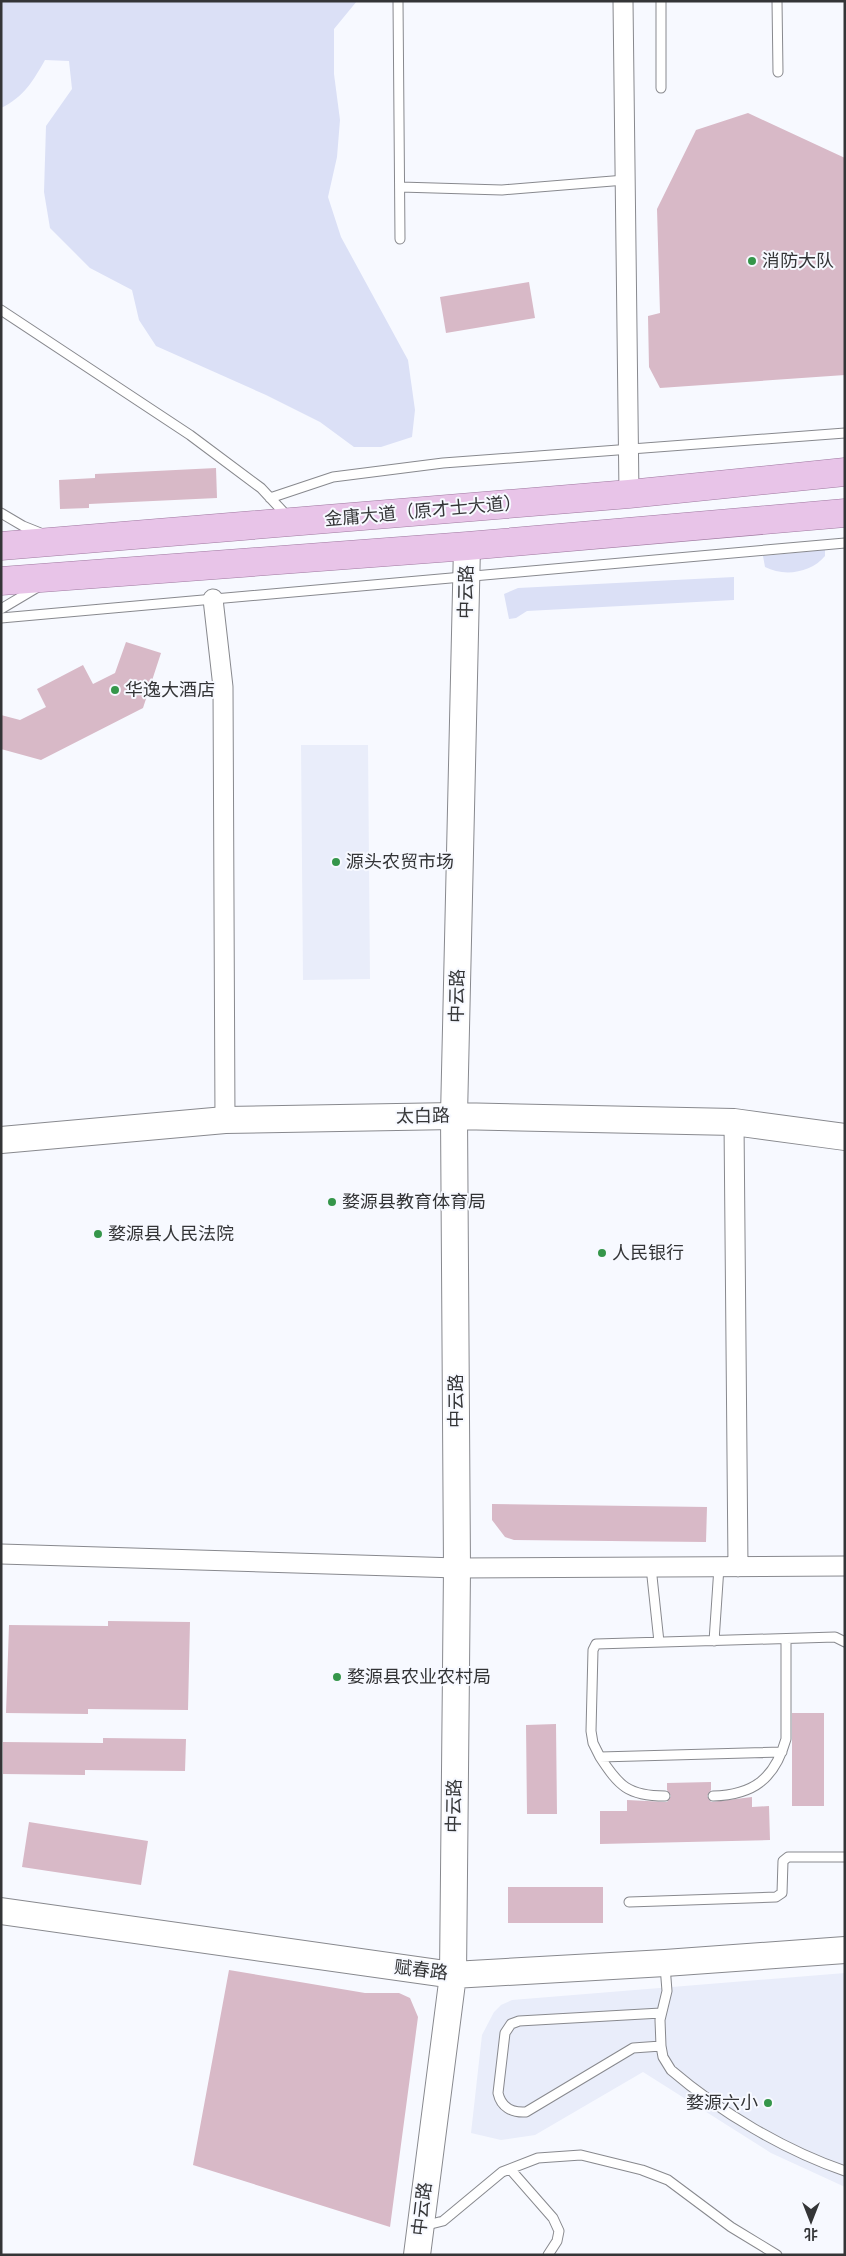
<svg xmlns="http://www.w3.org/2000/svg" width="846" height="2256" font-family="'IBM Plex Sans','Noto Sans SC',sans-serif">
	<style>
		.built { fill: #e9edfa }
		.green { fill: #dbe0f6 }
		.building { fill: #d8b9c7 }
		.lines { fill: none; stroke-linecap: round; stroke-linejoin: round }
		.lane-casing { stroke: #88898e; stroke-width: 11 }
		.street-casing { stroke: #88898e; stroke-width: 21 }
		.secondary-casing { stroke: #88898e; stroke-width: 28 }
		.primary-casing { stroke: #9f79a0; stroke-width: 29 }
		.lane { stroke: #fff; stroke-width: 9 }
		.street { stroke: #fff; stroke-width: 19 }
		.secondary { stroke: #fff; stroke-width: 26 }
		.primary { stroke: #e8c4e8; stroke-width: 28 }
		.poi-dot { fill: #35964a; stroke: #f7f9ff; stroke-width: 2 }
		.labels { text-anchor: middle; stroke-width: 4; stroke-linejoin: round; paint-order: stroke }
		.poi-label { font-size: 18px; fill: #343537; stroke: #f7f9ff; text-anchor: start }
		.street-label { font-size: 18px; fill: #343537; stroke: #f7f9ff }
	</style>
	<rect width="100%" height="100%" fill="#f7f9ff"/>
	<path class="built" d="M301,745H368L370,979L303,980Z
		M845,1973V2187L771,2153L643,2072L535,2135L501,2140L471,2133L482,2035L494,2012L501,2005L512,2000Z"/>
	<path class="green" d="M1,1H357L334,29V74L340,120L337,157L328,197L341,237L408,360L415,410L412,437L381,447H354L320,422L266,395L156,346L139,320L132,290L90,268L50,228L44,192L46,126L72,89L69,61L45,60C33,81 24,97 1,108Z
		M825,550V556C811,573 784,577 765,567L763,556Z
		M734,577V600L527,611L516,618L509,619L504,594L518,588Z"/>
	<path class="building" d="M748,113L845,158V375L660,388L649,367L648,316L660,313L657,209L696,130Z
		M529,282L535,318L446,333L440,297Z
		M216,468L217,498L89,504V508L60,509L59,480L95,478V474Z
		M126,642L161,653L143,708L41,760L1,749V715L20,720L46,707L37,689L83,665L93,684L115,673Z
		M492,1504L707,1507L706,1542L514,1540L505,1537L492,1520Z
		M108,1621L190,1622L188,1710L88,1709V1714L6,1713L9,1625L108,1626Z
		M792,1713H824V1806H792Z
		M556,1724L557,1814H527L526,1725Z
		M103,1738L186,1739L185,1771L85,1770V1775L3,1774V1742L103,1743Z
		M711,1782V1790L707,1796L711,1802L752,1797V1807L769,1806L770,1840L600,1844V1811H627V1800L667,1802L671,1796L667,1790V1783Z
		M29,1822L148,1841L141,1885L22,1867Z
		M508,1887H603V1923H508Z
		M229,1970L365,1993H399L410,1998L418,2017L390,2227L193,2165Z"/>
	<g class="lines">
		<g class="lane-casing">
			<path id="lane" d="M398,1L400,239
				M777,1L778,72
				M661,88V1
				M400,187L502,190L625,180
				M1,310L190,435L261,488L289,518
				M270,498L333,477L443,463L845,433
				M1,513L23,526L43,534
				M1,609L38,587
				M1,618L845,543
				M651,1567L659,1642
				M714,1641L719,1567
				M782,1752L600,1757L593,1743L591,1731L593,1650L596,1644L835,1637L845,1642
				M600,1757C619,1786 628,1796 665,1796
				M713,1796C754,1795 775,1778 786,1739V1639
				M629,1902L776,1897L782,1893L783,1861L788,1857H845
				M665,1966L667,1991L660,2020L661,2046L663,2057L671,2070C720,2112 784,2150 845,2171
				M661,2013L519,2021L511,2024L505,2033L498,2093C501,2107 512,2113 526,2112L633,2048L661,2046
				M510,2169L553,2218L559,2231L557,2241L548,2255
				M423,2226L443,2221L502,2172L538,2158L581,2155L642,2170L668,2180L731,2227L777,2255"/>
		</g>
		<g class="street-casing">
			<path id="street" d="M623,1L629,494
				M213,599L223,687L225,1120
				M734,1122L738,1567
				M1,1554L457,1568L845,1566"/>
		</g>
		<g class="secondary-casing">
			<path id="secondary" d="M1,1140L225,1120L454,1116L734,1122L845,1137
				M1,1911L453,1975L665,1963L845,1950
				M417,2255L453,1975L457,1568L454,1116L467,546"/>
		</g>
		<g class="primary-casing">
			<path id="primary" d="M1,546L629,494L845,472
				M1,581L467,546L845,513"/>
		</g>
		<use href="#lane" class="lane"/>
		<use href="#street" class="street"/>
		<use href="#secondary" class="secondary"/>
		<use href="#primary" class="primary"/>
	</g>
	<g class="poi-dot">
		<circle cx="752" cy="261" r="5"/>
		<circle cx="115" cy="690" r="5"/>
		<circle cx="336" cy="862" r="5"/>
		<circle cx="332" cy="1202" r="5"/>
		<circle cx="98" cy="1234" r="5"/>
		<circle cx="602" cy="1253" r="5"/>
		<circle cx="337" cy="1677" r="5"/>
		<circle cx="768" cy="2103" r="5"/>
	</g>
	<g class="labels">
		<g class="poi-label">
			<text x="762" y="267">消防大队</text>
			<text x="125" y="696">华逸大酒店</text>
			<text x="346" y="868">源头农贸市场</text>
			<text x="342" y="1208">婺源县教育体育局</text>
			<text x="108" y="1240">婺源县人民法院</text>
			<text x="612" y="1259">人民银行</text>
			<text x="347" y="1683">婺源县农业农村局</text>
			<text x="758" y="2109" text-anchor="end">婺源六小</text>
		</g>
		<g class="street-label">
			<text transform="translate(423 511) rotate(-5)" y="6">金庸大道（原才士大道）</text>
			<text transform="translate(466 592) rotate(-89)" y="6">中云路</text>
			<text transform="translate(457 996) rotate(-89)" y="6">中云路</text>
			<text transform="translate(423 1116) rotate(-1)" y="6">太白路</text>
			<text transform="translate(456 1401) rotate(-90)" y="6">中云路</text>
			<text transform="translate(454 1806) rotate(-89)" y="6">中云路</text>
			<text transform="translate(421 1970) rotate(7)" y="6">赋春路</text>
			<text transform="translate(422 2209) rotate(-83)" y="6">中云路</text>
		</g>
	</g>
	<rect width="846" height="2256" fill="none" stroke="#343537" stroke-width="5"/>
	<g transform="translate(811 2221) rotate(180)" stroke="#f7f9ff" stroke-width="4" paint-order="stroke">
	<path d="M0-4L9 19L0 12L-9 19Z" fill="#343537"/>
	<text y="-8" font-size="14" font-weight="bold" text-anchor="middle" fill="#343537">北</text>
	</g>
</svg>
